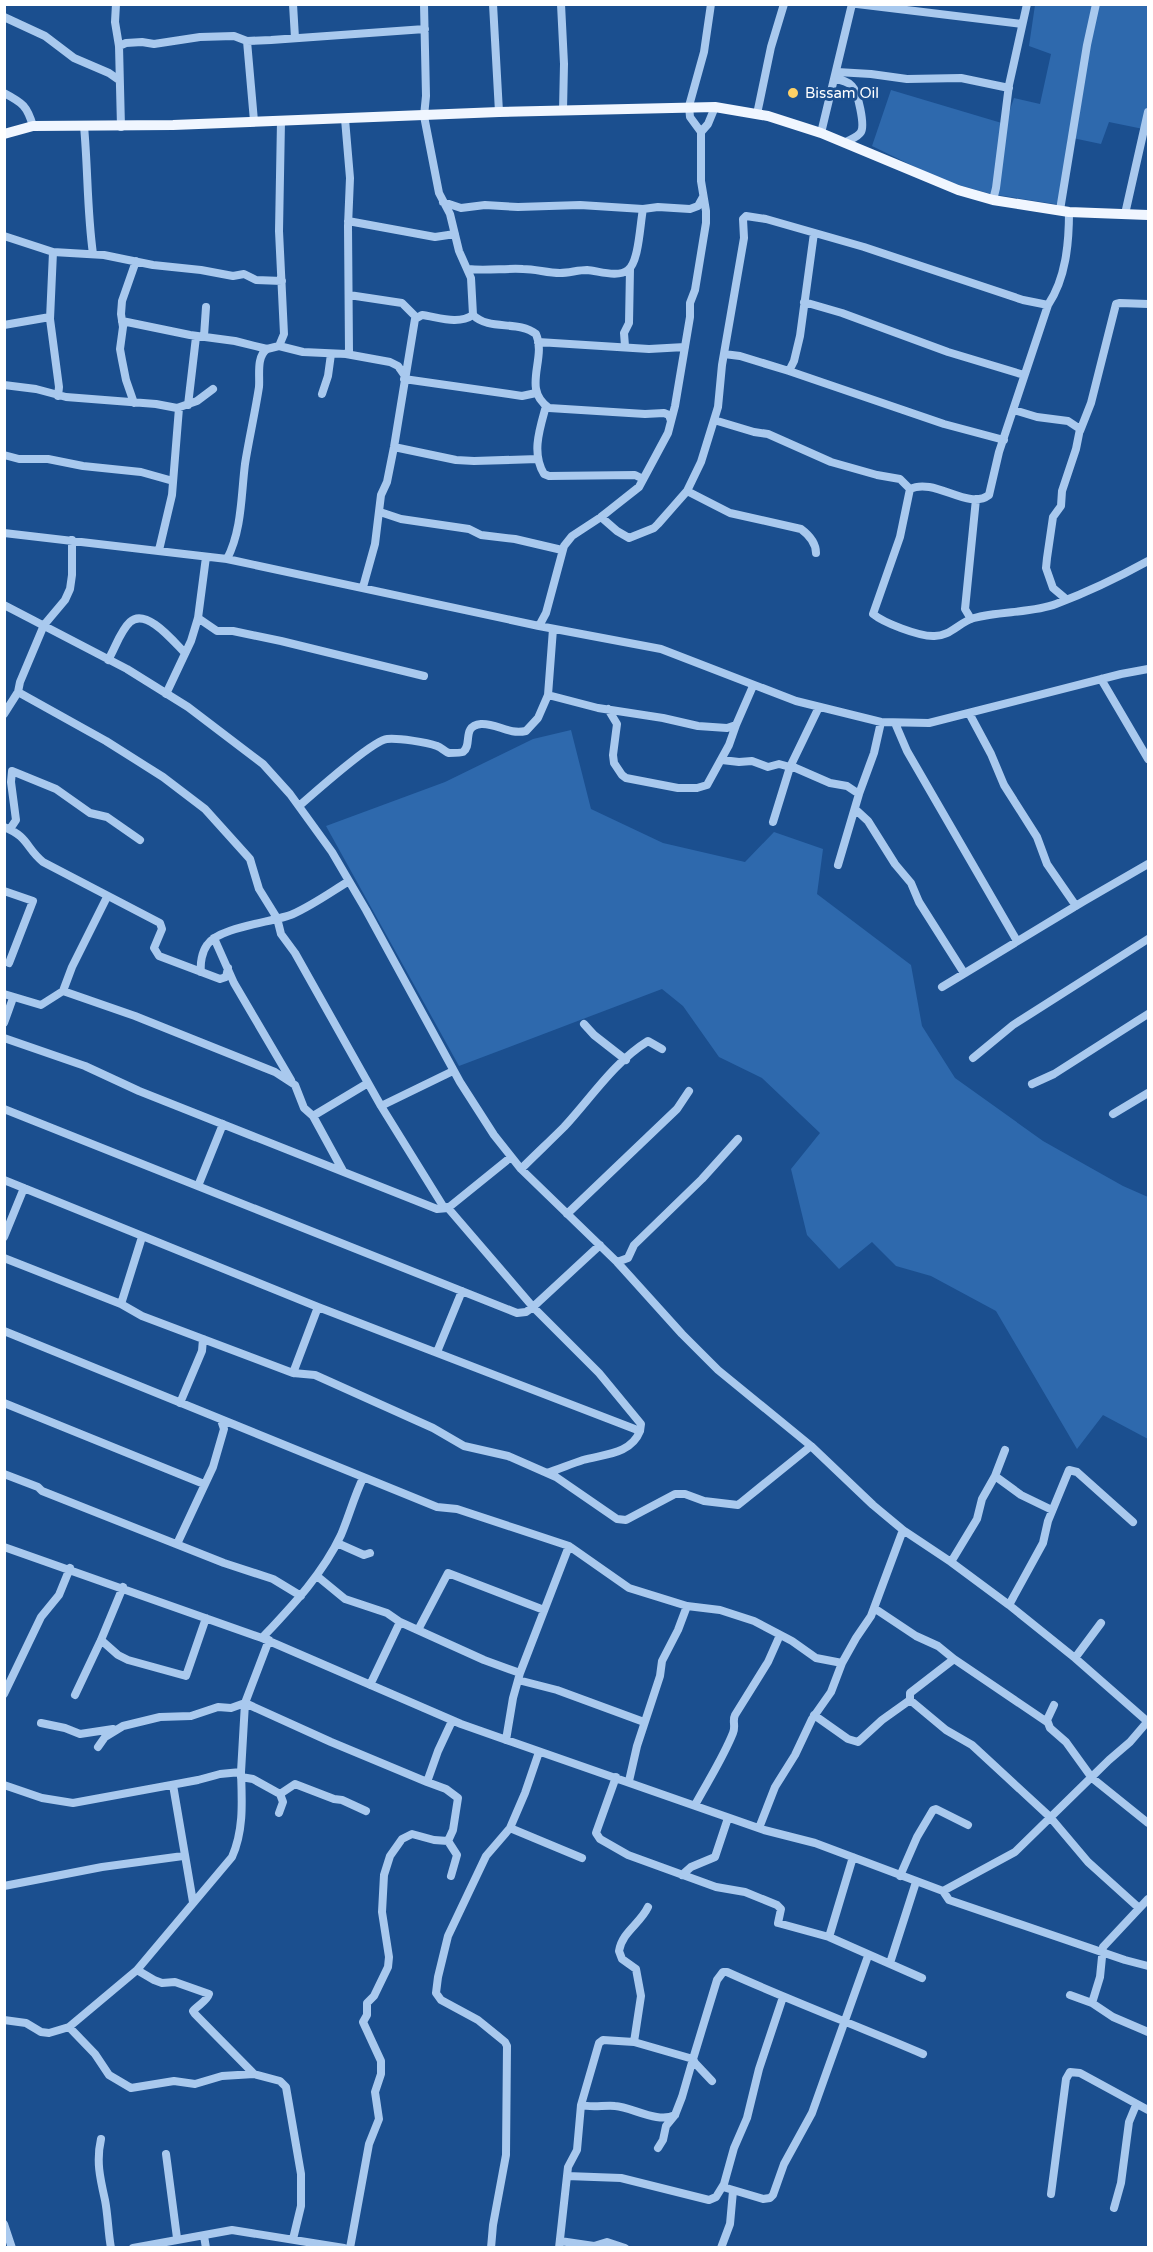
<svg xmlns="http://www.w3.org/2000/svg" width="1153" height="2252" font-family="'Varela Round',sans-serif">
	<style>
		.green { fill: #2e69ad }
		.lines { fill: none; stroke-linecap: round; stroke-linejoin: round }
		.minor { stroke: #a9c9ee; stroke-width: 8 }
		.major { stroke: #f0f6ff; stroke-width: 10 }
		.poi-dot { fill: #ffd166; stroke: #1b4f8f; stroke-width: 2 }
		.labels { text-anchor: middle; stroke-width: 6; stroke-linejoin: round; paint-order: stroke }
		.poi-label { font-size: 15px; fill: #fff; stroke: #1b4f8f; text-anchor: start }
	</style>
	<rect width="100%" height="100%" fill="#1b4f8f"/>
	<path class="green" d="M1035,5H1148V130L1109,122L1101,144L1068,137L1061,205L991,194L944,181L872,146L891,90L1005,124L1014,98L1040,104L1051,54L1029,46Z
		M571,730L591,809L663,843L745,862L774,832L823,849L817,894L911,965L922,1026L955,1078L1043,1141L1123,1186L1148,1197V1439L1103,1415L1077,1449L996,1311L931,1276L896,1266L872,1242L839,1269L807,1235L791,1169L820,1133L762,1078L719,1057L683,1006L662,989L459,1066L326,826L445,782L533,739Z"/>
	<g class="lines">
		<path class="minor" d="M116,4L115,22L119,46L121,127
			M293,4L295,38
			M424,4L426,96L424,116L439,193L450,214L459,251L471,278L473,315
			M493,4L499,112
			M561,4L564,64L563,110
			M857,4L1022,24
			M4,17L45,36L74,58L109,73L119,80
			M247,41L254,121
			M119,46L126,43L142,42L154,44L200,37L234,36L247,41L271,40L425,29
			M837,72L871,74L907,79L961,78L1009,88
			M835,79C842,80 847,81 852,86C858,92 865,125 861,132C858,137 851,139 846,142
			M4,93C23,103 27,106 33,126
			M757,114L771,47L784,4
			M345,119L350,178L348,226L349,351L346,354
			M84,126C88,169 87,211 93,254
			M701,132L690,117L689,106L704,52L711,4
			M821,133L852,4
			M993,200L996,188L1009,85L1027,4
			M443,202L461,208L485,205L518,207L580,205L643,209L658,207L690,209L698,206L703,197
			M1060,210L1087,45L1096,4
			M1125,214L1148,112
			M348,221L435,237L455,234
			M4,236L53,252L104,255L153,265L201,270L233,276L244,274L256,280L282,281
			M53,252L50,319L59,387L58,396
			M468,269C487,271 505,268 523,269C536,269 547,273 560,273C569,273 578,270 587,270C599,271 618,278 628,270C639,262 640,224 643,209
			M349,295L402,303L416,317
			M804,302L842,313L948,352L1024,375
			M473,315C489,331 518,320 536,334C547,359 521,389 549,408L645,414L664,413L669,415L671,421
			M122,321L190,335L235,341L267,349
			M4,325L50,317
			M204,336L206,307
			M538,342L649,349L685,347
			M279,346L303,352L346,354L390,362L398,366L405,376
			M625,346L624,333L629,323L630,269
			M724,354L740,356L789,371L794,361L800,336L814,233
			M789,371L944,424L1004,440
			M404,379L509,394L522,396L536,393
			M4,385L36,389L66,397L156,404L177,408L197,401L213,389
			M322,394L328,376L331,354
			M134,403L126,380L122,360L120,349L123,327L121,314L122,301L136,261
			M188,405L196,337
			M546,406C540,428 531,453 544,474L549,476L635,475L643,479
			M1014,410L1037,417L1068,421L1080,429L1076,449L1062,491L1061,506L1053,517L1047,558L1046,568L1053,588L1066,599
			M714,420L754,432L768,434L831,462L877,475L900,479L910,489L900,537L873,614C884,623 918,636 933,636C950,637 959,622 974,618C998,611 1033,613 1056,604C1088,592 1119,577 1148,561
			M1080,431L1091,403L1116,304L1120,303L1148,304
			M394,447L456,460L474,461L538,459
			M4,455L19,459H48L83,466L141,472L173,481
			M910,489C935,477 968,511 989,495L999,452L1048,305
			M687,491L730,513L801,529C809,535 816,543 816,553
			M380,512L401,519L469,529L481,535L515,539L562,550
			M601,517L639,487L668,433L675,406L690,317V303L695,290L706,223V211L701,181V132L708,124L715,107
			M4,533L227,559L539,626L661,649L796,701L881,722L929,723L1121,674L1148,669
			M159,550L172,495L179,408
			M227,559C242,530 241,496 245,464C249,439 255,413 259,387C260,375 256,357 267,349L279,346L284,334L279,231L281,121
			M363,587L375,544L381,495L387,482L394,447L415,319L422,315C438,317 458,325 473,315
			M4,605L127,669L188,707L263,764L290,794L332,852L366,910L460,1082L494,1135L521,1169L617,1262L682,1334L718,1370L811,1446L873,1505L903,1530L951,1562L1009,1605L1075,1658L1148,1722
			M198,618L217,631H233L281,641L424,676
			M971,619L965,609L976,499
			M539,626L546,613L564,546L572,536L601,517L617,531L629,538L654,528L658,524L687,491L701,462L718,407L722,365L744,238L743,219L746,216L766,219L864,247L1023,300L1048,305C1066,278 1069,243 1069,212
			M108,660C115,649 120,631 130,622C146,607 174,642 184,652
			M1101,679L1148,759
			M18,692L106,741L163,777L205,809L250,859L259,889L277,918L281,934L295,953L381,1106L443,1206L448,1208L533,1307L599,1373L641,1424L640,1431
			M166,694L191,641L198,618L206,557
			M548,695L598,708L663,718L698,726L727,728L736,725L753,686
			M608,709L617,724L613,755L614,763L622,775L626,778L678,788H697L707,785L729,745L736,725
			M969,713L991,754L1004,785L1037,837L1047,864L1076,906
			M4,714L18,692L20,682L44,625L65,600L70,589L72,575V540
			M895,723L907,751L1017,941
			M722,760L739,762L752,761L768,767L779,764L790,767L819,707
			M791,766L830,783L847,786L859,794
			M299,806C313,794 373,740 387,739C399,738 426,742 437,746C441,747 445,752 449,753C452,753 461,753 463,752C473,745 461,726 481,724C497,723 508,735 526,731L538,718L548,695L553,629
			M855,809L868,821L895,864L911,883L919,902L964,973
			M773,822L790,767
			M4,827C29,837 25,847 43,862L160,923L162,929L154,948L159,956L220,979L226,977L228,968
			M10,829L16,820L11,782L12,771L56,789L90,813L107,817L140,840
			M838,865L859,794L874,753L881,722
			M4,891L33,901L9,963
			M214,938L234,983L291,1080
			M201,972C200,963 202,952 207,945C218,927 275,922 293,914C313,905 331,892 349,881
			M942,987L1084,901L1148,864
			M63,991L72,967L107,897
			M4,994L41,1005L63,991L135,1016L275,1072L295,1085L304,1108L313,1116L368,1083
			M4,1023L13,998
			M584,1024L594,1035L626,1060
			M4,1038L85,1066L139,1091L437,1209L448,1208L511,1157
			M973,1058L1013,1025L1148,939
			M1032,1084L1054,1074L1148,1014
			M381,1106L453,1071
			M4,1109L517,1313L526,1312L533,1307L600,1245
			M1113,1114L1148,1093
			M313,1116L343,1171
			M521,1169C535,1155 550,1141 564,1127C591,1098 614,1062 648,1041L662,1049
			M4,1180L318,1307L640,1431C631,1454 605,1454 583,1460C571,1464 559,1469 547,1473
			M198,1186L223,1124
			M567,1214L677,1109L689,1091
			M4,1237L24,1188
			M4,1258L121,1304L142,1316L293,1373L315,1375L433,1428L464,1446L508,1456L556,1477L617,1519L626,1520L675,1494H685L704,1501L738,1505L811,1446
			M617,1262L628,1258L634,1245L702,1179L738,1139
			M121,1304L142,1237
			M4,1331L437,1507L457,1509L569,1546L629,1588L687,1606L720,1610L754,1621L792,1641L816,1658L842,1663
			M437,1352L462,1291
			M293,1373L318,1307
			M4,1403L204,1484
			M180,1403L202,1351L203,1339
			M4,1474L38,1487L42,1491L224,1563L273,1579L301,1596
			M995,1476L1021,1495L1052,1510
			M337,1543L364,1555L370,1553
			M177,1544L213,1467L224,1429L221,1420
			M4,1547L262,1638L461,1724L764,1830L815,1843L943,1891L1015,1852L1109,1760L1130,1742L1148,1721
			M951,1562L977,1519L982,1499L995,1476L1005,1450
			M317,1576L345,1599L387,1613L400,1622
			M1009,1605L1043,1543L1048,1521L1069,1470L1077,1472L1133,1522
			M874,1608L916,1636L938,1646L954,1659L910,1693V1700L946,1730L972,1745L1050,1817L1088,1862L1139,1908
			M418,1630L448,1573L544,1610
			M262,1638C292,1606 322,1575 341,1535C349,1516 354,1497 363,1478
			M101,1640L118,1655L128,1660L186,1676L206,1618
			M1075,1658L1101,1623
			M954,1659L1047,1722
			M518,1680L557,1690L644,1722
			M370,1685L400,1622L484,1660L520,1673
			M4,1694L41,1617L59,1595L70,1568
			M75,1695L101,1640L123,1587
			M1054,1705L1047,1720L1050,1728L1066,1742L1092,1778L1148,1823
			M814,1715L848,1739L858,1742L882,1720L910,1700
			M41,1723L65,1728L80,1734L113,1729
			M506,1740L513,1698L520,1673L569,1546
			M98,1747L105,1737L123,1726L160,1717L191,1716L218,1707L231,1708L245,1703L331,1742L427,1782L438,1751L452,1721
			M241,1777L253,1779L280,1794L283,1802L279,1813
			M616,1777L597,1830L596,1833L600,1839L628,1855L716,1887L745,1892L777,1905L781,1909L778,1923L829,1937L922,1978
			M629,1781L637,1746L660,1676L662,1661L678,1630L687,1606
			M4,1785L42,1798L73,1803L198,1780L220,1774L241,1772L245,1703L269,1640
			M173,1785L193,1902
			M280,1794L295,1784L334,1799L342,1800L366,1811
			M695,1805C708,1781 723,1758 733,1733C736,1726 732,1721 735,1715L768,1662L780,1635
			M510,1828L582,1858
			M759,1828L775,1787L795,1755L812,1719L831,1692L842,1663L856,1638L871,1616L903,1530
			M448,1841L457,1855L451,1876
			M682,1875L691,1867L715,1857L728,1818
			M900,1876L917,1837L933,1810L936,1809L968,1825
			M4,1886L102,1867L183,1856
			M943,1891L949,1900L1125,1960L1148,1966
			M829,1937L853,1857
			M890,1963L916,1882
			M137,1970L154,1980L162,1983L175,1982L209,1994C207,2001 198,2005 193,2011L195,2014L254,2074L280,2081L286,2087L301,2174V2206L293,2239
			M1070,1995L1092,2003L1113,2017L1148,2032
			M1092,2003L1100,1977L1103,1947L1148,1899
			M4,2020L26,2023L41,2032L49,2033L69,2027L137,1970L232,1857C244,1830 242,1801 241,1772
			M69,2027L95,2054L109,2075L131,2088L174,2081L195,2084L222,2076L254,2074
			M634,2042L641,1996L636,1969L622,1959L619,1951C622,1932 640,1924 648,1907
			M693,2059L695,2063L712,2081
			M581,2105C592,2108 604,2105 615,2106C632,2107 658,2124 675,2115
			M101,2139C96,2161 100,2178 105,2200C108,2215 108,2232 111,2248
			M658,2148L663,2140L666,2126L675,2115L682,2097L693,2059
			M166,2154L177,2238
			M567,2176L621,2178L709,2200L716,2197L724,2184L734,2148L747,2118L759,2069L783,1997
			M723,2187L763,2199L770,2198L773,2195L784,2164L812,2113L868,1956
			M1051,2194L1066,2079L1070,2072L1080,2073L1148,2110
			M1114,2208L1121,2183L1129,2122L1136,2105
			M4,2224L12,2248
			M204,2236L206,2248
			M560,2241L594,2246L607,2242L625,2248
			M133,2248L232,2230L344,2248
			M350,2248L369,2144L379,2119L375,2092L381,2074V2061L363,2022L367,2015V2003L374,1996L388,1967L389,1957L382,1912L384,1875L390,1856L402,1839L412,1834L434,1840L448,1841L453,1830L458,1798L446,1789L427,1782
			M491,2248L493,2225L506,2155L507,2046L505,2042L478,2020L441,2000L436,1993L438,1977L448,1936L486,1856L510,1828L525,1793L539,1752
			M559,2248L568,2167L577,2150L581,2105L599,2043L603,2040L634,2042L693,2059L717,1980L723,1972H727C791,2001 858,2026 923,2054
			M721,2248L730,2224L733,2191"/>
		<path class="major" d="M4,134L33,126L173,125L499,112L715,107L768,116L821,133L958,190L993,200L1069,212L1148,215"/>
	</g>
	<circle class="poi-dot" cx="793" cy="93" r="6"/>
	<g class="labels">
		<g class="poi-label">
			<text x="805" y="98">Bissam Oil</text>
		</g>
	</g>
	<rect width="1153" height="2252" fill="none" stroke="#ffffff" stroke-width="12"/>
</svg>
